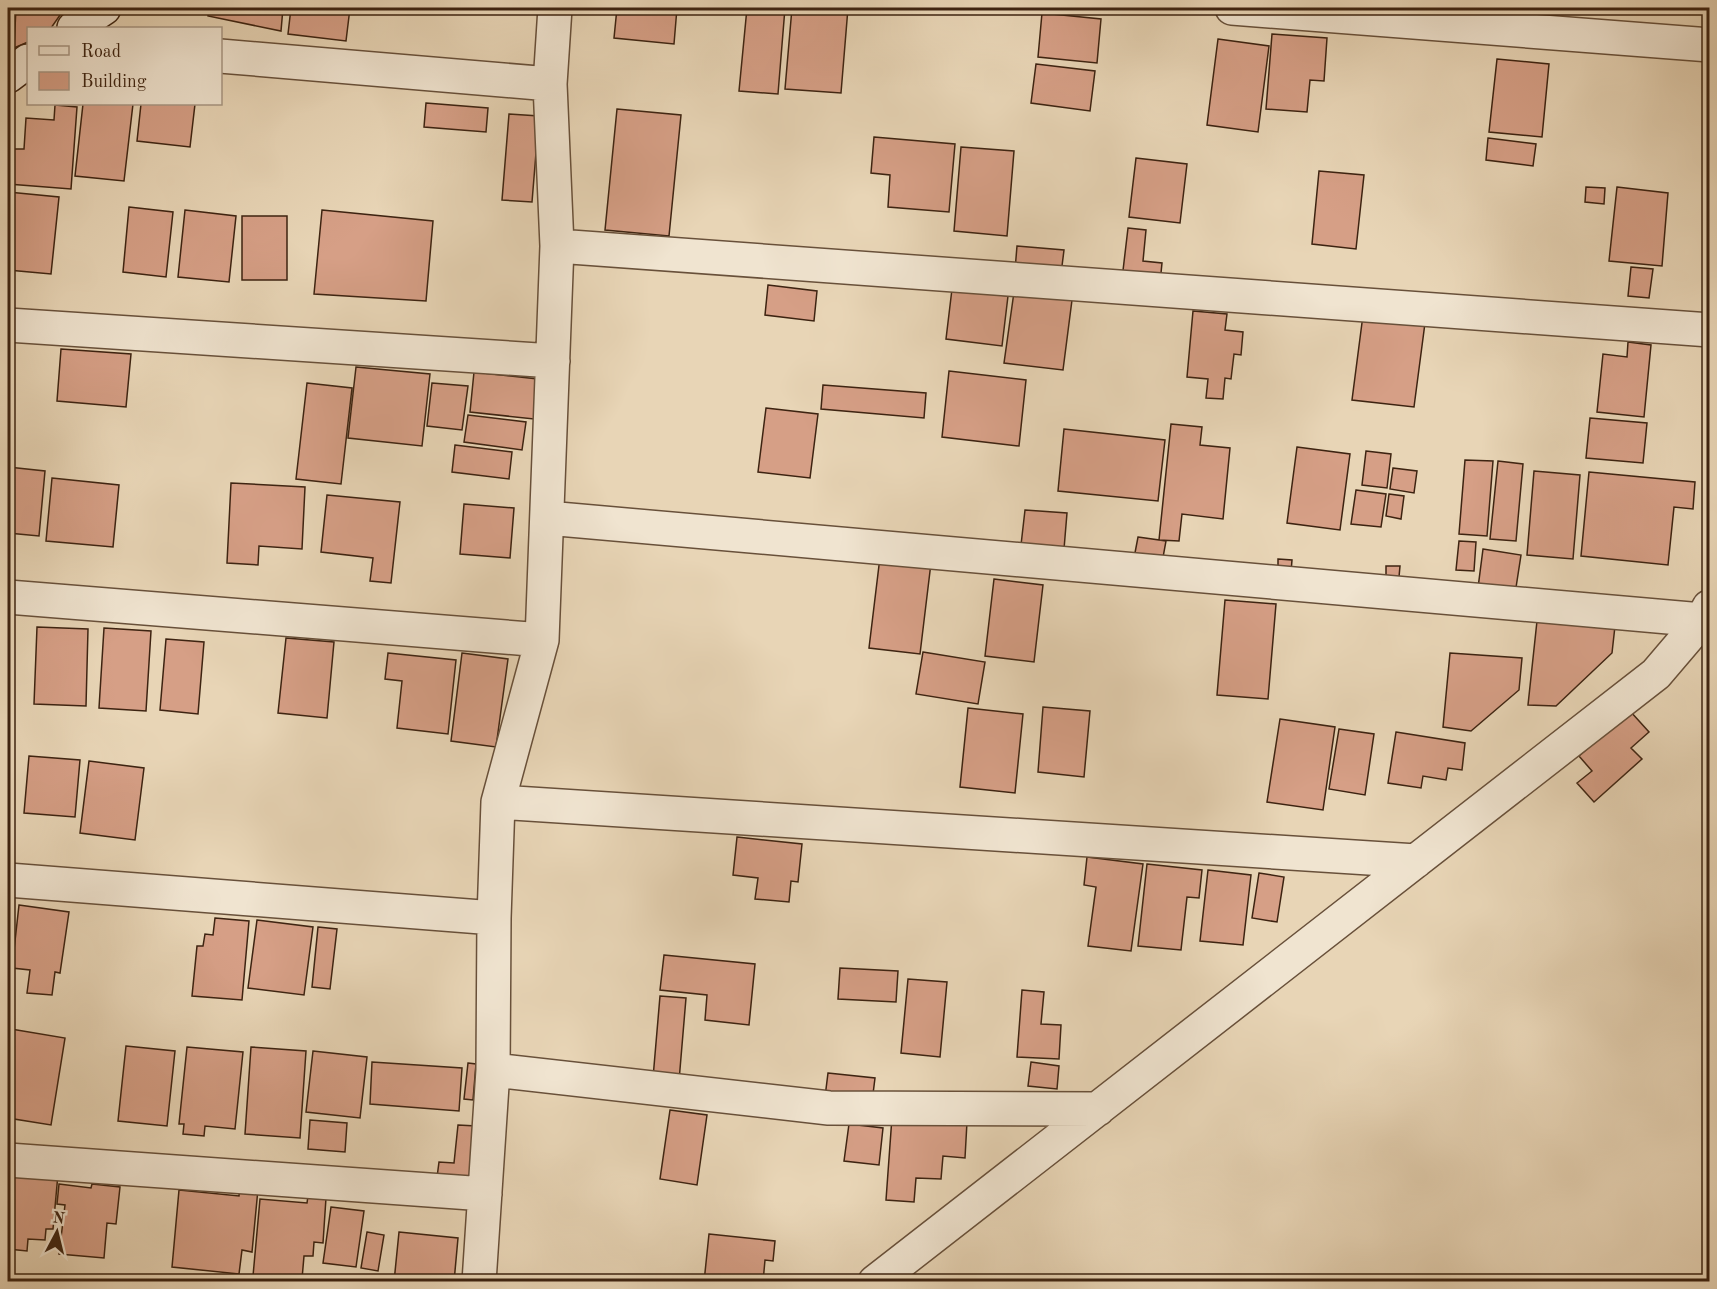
<svg xmlns="http://www.w3.org/2000/svg" width="1717" height="1289" font-family="'Old Standard TT',serif">
	<style>
		.building { fill: #d69f86; stroke: #3d2311; stroke-width: 1.5 }
		.lines { fill: none; stroke-linecap: round; stroke-linejoin: round }
		.street-casing { stroke: #68503a; stroke-width: 36 }
		.secondary-casing { stroke: #3d2311; stroke-width: 36 }
		.street { stroke: #f0e4d0; stroke-width: 33 }
		.secondary { stroke: #f0e4d0; stroke-width: 33 }
	</style>
	<rect width="100%" height="100%" fill="#e8d5b6"/>
	<filter id="stains"><feTurbulence type="fractalNoise" baseFrequency=".00333" numOctaves="4"/><feColorMatrix values="0 0 0 0 .2 0 0 0 0 .09 0 0 0 0 .02 0 0 0 .5 -.17"/></filter>
	<radialGradient id="worn" r=".72"><stop offset=".6" stop-color="#630" stop-opacity="0"/><stop offset="1" stop-color="#630" stop-opacity=".3"/></radialGradient>
	<path class="building" d="M16,8H65L51,28H28V42L14,48Z
		M209,8H283L281,31L208,16Z
		M291,8H350L346,41L288,34Z
		M617,8H677L674,44L614,38Z
		M747,8H785L778,94L739,91Z
		M792,8H848L841,93L785,89Z
		M1042,13L1101,19L1097,63L1038,57Z
		M1272,34L1327,38L1324,81L1310,80L1307,112L1266,109Z
		M1218,39L1269,46L1258,132L1207,125Z
		M1497,59L1549,64L1542,137L1489,132Z
		M1036,64L1095,71L1090,111L1031,103Z
		M426,103L488,108L486,132L424,127Z
		M83,104H133L124,181L75,176Z
		M141,104H195L190,147L137,141Z
		M55,105L77,107L71,189L8,184L10,149H24L26,118L54,120Z
		M617,109L681,115L669,236L605,230Z
		M509,114L539,116L532,202L502,200Z
		M874,137L955,144L949,212L888,207L890,175L871,173Z
		M1488,138L1536,144L1533,166L1486,160Z
		M961,147L1014,151L1007,236L954,231Z
		M1136,158L1187,164L1180,223L1129,217Z
		M1319,171L1364,175L1356,249L1312,244Z
		M1586,187L1605,188L1604,204L1585,202Z
		M1617,187L1668,193L1662,266L1609,261Z
		M8,192L59,197L51,274L8,270Z
		M129,207L173,212L166,277L123,272Z
		M185,210L236,216L229,282L178,277Z
		M322,210L433,221L426,301L314,294Z
		M242,216H287V280H242Z
		M1128,228L1146,230L1143,261L1162,263L1160,283L1122,279Z
		M1017,246L1064,250L1061,274L1015,270Z
		M1631,267L1653,269L1649,298L1628,296Z
		M768,285L817,291L814,321L765,315Z
		M952,289L1008,296L1002,346L946,339Z
		M1014,292L1072,300L1063,370L1004,363Z
		M1193,311L1227,314L1225,330L1243,332L1241,355L1234,354L1231,379L1225,378L1223,399L1206,398L1208,379L1187,377Z
		M1363,315L1425,323L1414,407L1352,400Z
		M1628,342L1651,345L1644,417L1597,412L1603,354L1627,357Z
		M61,349L131,354L126,407L57,401Z
		M356,367L430,374L422,446L348,438Z
		M949,371L1026,380L1019,446L942,437Z
		M474,372L538,379L534,419L470,412Z
		M307,383L352,388L341,484L296,479Z
		M432,383L468,386L462,430L427,426Z
		M823,385L926,393L924,418L821,409Z
		M766,408L818,414L810,478L758,472Z
		M468,415L526,422L522,450L464,442Z
		M1590,418L1647,423L1643,463L1586,458Z
		M1171,424L1202,427L1200,445L1230,448L1223,519L1182,514L1179,541L1159,540Z
		M1064,429L1165,440L1158,501L1058,491Z
		M455,445L512,452L509,479L452,472Z
		M1297,447L1350,454L1340,530L1287,523Z
		M1366,451L1391,454L1387,488L1362,485Z
		M1465,460L1493,461L1487,536L1459,534Z
		M1498,461L1523,464L1516,541L1490,539Z
		M8,467L45,471L39,536L8,533Z
		M1393,468L1417,471L1414,493L1390,489Z
		M1534,471L1580,475L1573,559L1527,555Z
		M1589,472L1695,482L1693,509L1674,507L1668,565L1581,556Z
		M52,478L119,485L113,547L46,541Z
		M231,483L305,487L302,549L259,546L258,565L227,563Z
		M1356,490L1386,494L1381,527L1351,524Z
		M1389,494L1404,496L1401,519L1386,516Z
		M327,495L400,502L391,583L370,581L373,558L321,552Z
		M464,504L514,508L510,558L460,554Z
		M1025,510L1067,513L1064,549L1021,545Z
		M1138,537L1166,541L1162,563L1134,558Z
		M1459,541L1476,542L1474,571L1456,570Z
		M1483,549L1521,555L1515,594L1478,588Z
		M880,557L931,563L920,654L869,648Z
		M1278,559L1292,560L1291,572L1278,571Z
		M1386,566H1400L1399,577H1386Z
		M994,579L1043,585L1034,662L985,656Z
		M1225,600L1276,604L1268,699L1217,695Z
		M1537,621L1615,626L1612,653L1556,706L1528,705Z
		M37,627L88,629L86,706L34,704Z
		M104,628L151,631L146,711L99,708Z
		M286,638L334,642L327,718L278,713Z
		M166,639L204,642L198,714L160,710Z
		M923,652L985,662L978,704L916,694Z
		M388,653L456,660L448,734L397,728L402,681L385,679Z
		M462,653L508,659L496,747L451,741Z
		M1450,653L1522,658L1519,690L1471,731L1443,727Z
		M1043,707L1090,711L1084,777L1038,772Z
		M968,708L1023,714L1015,793L960,787Z
		M1630,711L1649,732L1631,748L1642,759L1594,802L1577,783L1592,771L1579,756Z
		M1280,719L1335,727L1323,810L1267,802Z
		M1339,729L1374,734L1365,795L1329,789Z
		M1396,732L1465,743L1462,770L1448,768L1446,780L1423,776L1421,788L1388,783Z
		M29,756L80,760L75,817L24,813Z
		M89,761L144,768L135,840L80,833Z
		M737,837L802,844L798,882L791,881L789,902L755,899L758,878L733,875Z
		M1087,857L1143,864L1131,951L1088,946L1096,887L1084,885Z
		M1147,864L1202,870L1199,898L1187,897L1181,950L1138,946Z
		M1208,870L1251,875L1243,945L1200,941Z
		M1259,873L1284,877L1277,922L1252,918Z
		M8,903H14L8,961Z
		M19,905L69,912L60,973L55,972L52,995L27,993L30,970L12,968Z
		M215,918L249,921L242,1000L192,996L197,946H203L205,934L213,935Z
		M257,920L313,927L304,995L248,988Z
		M318,927L337,929L330,989L312,987Z
		M664,955L755,964L749,1025L705,1020L707,995L660,990Z
		M840,968L898,971L896,1002L838,999Z
		M908,979L947,982L940,1057L901,1053Z
		M1022,990L1044,992L1041,1024L1061,1025L1059,1059L1017,1057Z
		M660,996L686,998L679,1081L653,1078Z
		M11,1029L65,1038L51,1125L8,1118V1054Z
		M126,1046L175,1051L167,1126L118,1121Z
		M187,1047L243,1052L235,1129L205,1126L204,1136L183,1134L184,1124H179Z
		M251,1047L306,1051L300,1138L245,1134Z
		M313,1051L367,1057L360,1118L306,1112Z
		M372,1062L462,1068L459,1111L370,1104Z
		M1031,1062L1059,1066L1057,1089L1028,1086Z
		M468,1063L476,1064L473,1100L464,1099Z
		M828,1073L875,1078L872,1102L825,1097Z
		M670,1110L707,1115L697,1185L660,1179Z
		M892,1117L967,1122L965,1158L943,1156L941,1179L916,1178L914,1202L886,1200Z
		M310,1120L347,1123L345,1152L308,1149Z
		M849,1124L883,1128L879,1165L844,1161Z
		M458,1125L476,1126L470,1188L436,1185L439,1162L454,1163Z
		M8,1169L58,1174L53,1229H46L45,1240L28,1239L27,1251L8,1249Z
		M59,1184L91,1188L92,1184L120,1187L116,1224L107,1223L104,1258L59,1254L65,1205L57,1204Z
		M240,1187L258,1189L252,1252L242,1250L239,1274L172,1267L179,1190L239,1196Z
		M308,1196L326,1198L323,1243L314,1242L313,1256H304L302,1279L253,1276L260,1199L307,1203Z
		M331,1207L364,1211L356,1267L323,1263Z
		M367,1232L384,1235L378,1271L361,1268Z
		M399,1232L458,1238L454,1282H394Z
		M709,1234L775,1241L773,1261L765,1260L763,1282H704Z"/>
	<g class="lines">
		<g class="street-casing">
			<path id="street" d="M1232,8L1710,45
				M220,56L550,84
				M557,246L1710,330
				M8,325L553,361
				M547,518L1702,620
				M8,597L542,640
				M498,802L1416,861
				M8,880L494,918
				M493,1070L829,1108L1098,1109
				M8,1160L485,1194
				M479,1282L493,1070L494,918L498,802L542,640L557,246L550,84L555,8
				M875,1282L1656,674L1702,620L1709,607"/>
		</g>
		<g class="secondary-casing">
			<path id="secondary" d="M74,28L104,8
				M8,76L28,61"/>
		</g>
		<use href="#street" class="street"/>
		<use href="#secondary" class="secondary"/>
	</g>
	<rect width="1717" height="1289" fill="none" stroke="#e8d5b6" stroke-width="30"/>
	<rect x="9" y="9" width="1699" height="1271" fill="none" stroke="#3d2311" stroke-width="3"/>
	<rect x="15" y="15" width="1687" height="1259" fill="none" stroke="#3d2311" stroke-width="1.5"/>
	<rect x="27" y="27" width="195" height="78" fill="#f0e4d0" stroke="#a89784" stroke-width="1.5"/>
	<rect x="39" y="46" width="30" height="9" fill="#f0e4d0" stroke="#a89784" stroke-width="1.5"/>
	<text x="81" y="57" font-size="18" fill="#3d2311">Road</text>
	<rect x="39" y="72" width="30" height="18" fill="#d69f86" stroke="#a89784" stroke-width="1.5"/>
	<text x="81" y="87" font-size="18" fill="#3d2311">Building</text>
	<g transform="translate(57 1232) rotate(7)" stroke="#f0e4d0" stroke-width="4.5" paint-order="stroke">
	<path d="M0-4.5L10 22L0 15L-10 22Z" fill="#3d2311"/>
	<text y="-9" font-size="16" font-weight="bold" text-anchor="middle" fill="#3d2311">N</text>
	</g>
	<rect width="100%" height="100%" filter="url(#stains)"/>
	<rect width="100%" height="100%" fill="url(#worn)"/>
</svg>
